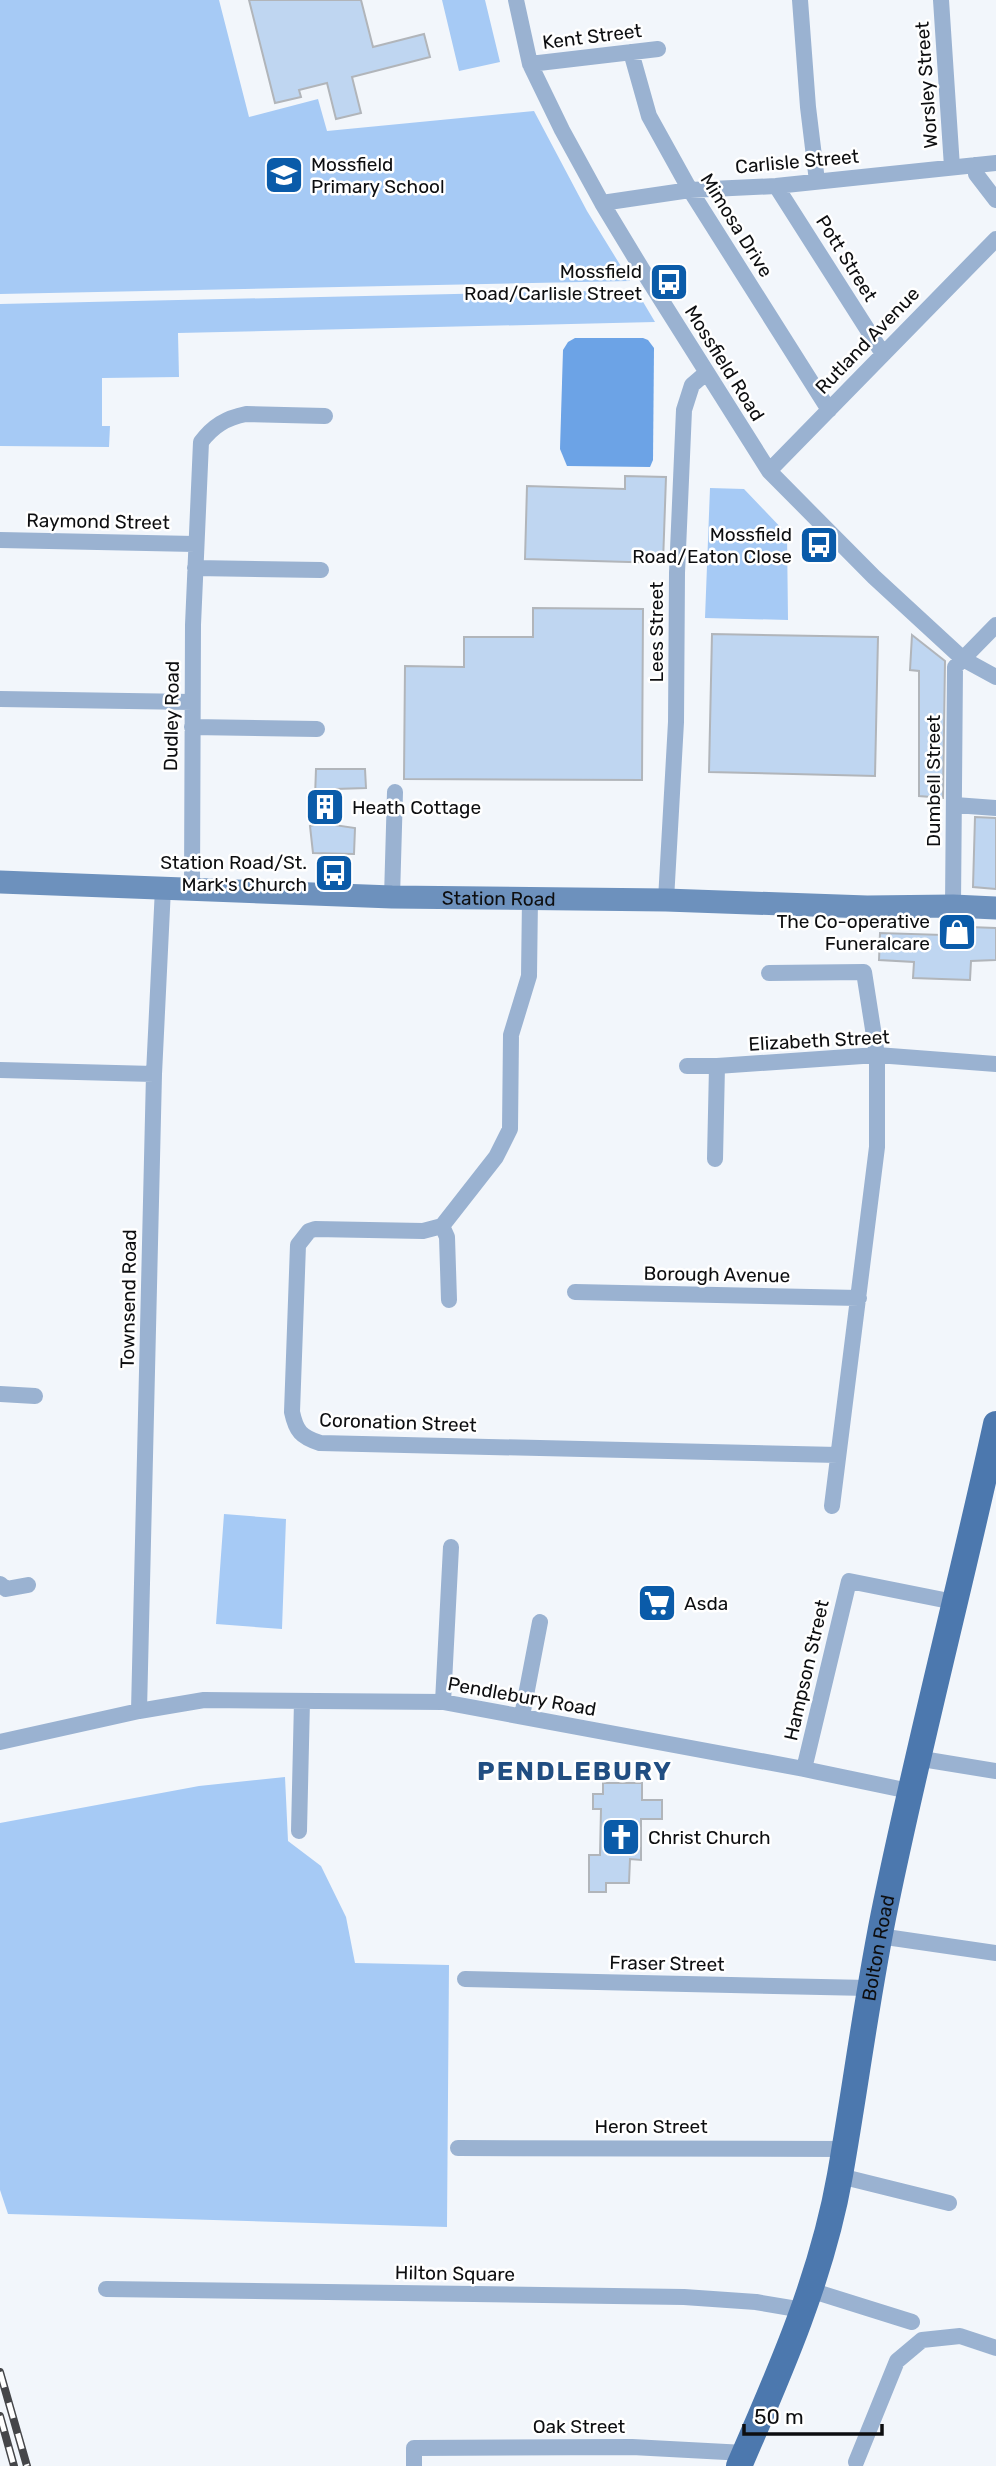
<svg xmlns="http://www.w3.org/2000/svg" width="996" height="2466" font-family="Rubik,sans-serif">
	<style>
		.green { fill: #a6caf5 }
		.water { fill: #6ca3e6 }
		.building { fill: #bfd6f1; stroke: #b1b5ba; stroke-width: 2 }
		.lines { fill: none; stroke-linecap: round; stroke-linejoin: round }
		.street { stroke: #9ab2d1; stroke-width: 16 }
		.secondary { stroke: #6d91bd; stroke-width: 23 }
		.primary { stroke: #4c78ae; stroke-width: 26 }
		.rail-casing { stroke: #454649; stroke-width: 8 }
		.rail { stroke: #fff; stroke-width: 5; stroke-dasharray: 16; stroke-linecap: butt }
		.labels { text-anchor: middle; stroke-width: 5; stroke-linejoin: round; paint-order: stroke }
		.street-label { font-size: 19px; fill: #0d0e10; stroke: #fff }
		.poi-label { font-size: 19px; fill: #0d0e10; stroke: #fff; text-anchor: start }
		.district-label { font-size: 26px; font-weight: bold; letter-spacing: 2px; fill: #214e82; stroke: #fff }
	</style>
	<rect width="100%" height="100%" fill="#f2f6fb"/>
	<path class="green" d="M0,0H219L249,117L318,99L327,131L534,111L587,211L630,281L0,294Z
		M442,0H485L500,62L459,71Z
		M636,290L655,322L178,333L179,377L102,378V426H110L109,447L0,446V304Z
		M710,488L744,489L787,534L788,620L705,618Z
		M224,1514L286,1519L282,1629L216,1624Z
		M285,1777L288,1841L321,1866L346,1917L355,1963L449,1965L447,2227L8,2214L0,2190V1823L199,1786Z"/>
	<path class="water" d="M575,338H643L648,340L654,348L653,460L650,467L567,466L560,449L563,350L568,342Z"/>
	<path class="building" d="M249,0H361L373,47L424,34L430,57L352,77L361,113L336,119L327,83L299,90L301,97L275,103Z
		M625,476L666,477L663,563L525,559L527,486L625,489Z
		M533,608L643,609L642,780L404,779L405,666L464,667V637H533Z
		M712,634L878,637L875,776L709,772Z
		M912,635L945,661L943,798L919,796V671L910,670Z
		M316,769H365L366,788L335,789L334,825L355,828L354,854L313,853L310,826L314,825Z
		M975,817L996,818V889L973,887Z
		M943,926L996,928V960L971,961L970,980L913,978L914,962L879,960L880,933L943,935Z
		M603,1783H642V1800H662V1819H641V1860L630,1859L629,1883H606V1892H589V1855H600L601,1809H593V1794H603Z"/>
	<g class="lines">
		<path class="street" d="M516,0L530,64L562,130L602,203L648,279L769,471L874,577L963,659L996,677
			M800,0L808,107L817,181
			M941,0L952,167
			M631,52L649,116L690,190L829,410
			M530,64L658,49
			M975,165L976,174L996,200
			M776,186L883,354
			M602,203L690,190L776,186L996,163
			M769,471L996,239
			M0,540L195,544
			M195,568L321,570
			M0,699L192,702
			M192,727L317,729
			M955,805L996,808
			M192,888L193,625L201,442C213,426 226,418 246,414L325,416
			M392,897L395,792
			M666,900L676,722L677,573L684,410L692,385L706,373
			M953,906L955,667L996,625
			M769,973L864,972L877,1055V1147L832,1506
			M687,1066H717L877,1055L996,1064
			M0,1070L154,1074
			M715,1159L717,1066
			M442,1226L423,1231L315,1229L309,1231L298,1245L292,1412C296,1431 301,1437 320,1443L838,1455
			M442,1226L496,1157L510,1129L511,1035L529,976L530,898
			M442,1226L447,1237L449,1300
			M575,1292L859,1298
			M0,1394L35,1396
			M0,1584L6,1589L28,1585
			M443,1702L451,1547
			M139,1711L154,1074L163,888
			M522,1716L540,1622
			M0,1742L139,1711L204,1700L443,1702L804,1769L909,1791
			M916,1758L996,1771
			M804,1769L849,1581L954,1602
			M299,1831L302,1701
			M879,1936L996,1953
			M465,1979L868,1988
			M458,2148L844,2149
			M840,2176L949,2203
			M106,2289L684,2297L756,2302L803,2310
			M810,2290L912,2322
			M856,2462L897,2361L922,2340L960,2336L996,2348
			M414,2466V2448L632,2447L745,2453"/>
		<path class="secondary" id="s1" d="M0,882L392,897L666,900L867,907L953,906L996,908"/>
		<path class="primary" id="s2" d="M739,2466C780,2372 822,2277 840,2175C856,2085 867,1994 886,1903C919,1743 961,1584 996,1424"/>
		<g class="rail-casing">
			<path id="rail" d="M0,2372L27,2466
				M0,2416L14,2466"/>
		</g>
		<use href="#rail" class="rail"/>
	</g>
	<defs>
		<g id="school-square" transform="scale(2.0125)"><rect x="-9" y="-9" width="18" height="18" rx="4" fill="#0a5ba9" stroke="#fff"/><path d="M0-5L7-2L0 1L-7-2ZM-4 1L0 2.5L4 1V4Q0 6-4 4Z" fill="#fff"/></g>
		<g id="bus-square" transform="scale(2.0125)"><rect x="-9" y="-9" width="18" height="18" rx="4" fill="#0a5ba9" stroke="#fff"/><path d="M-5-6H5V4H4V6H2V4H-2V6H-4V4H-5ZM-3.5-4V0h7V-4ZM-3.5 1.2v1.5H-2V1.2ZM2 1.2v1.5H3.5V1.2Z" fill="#fff"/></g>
		<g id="building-square" transform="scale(2.0125)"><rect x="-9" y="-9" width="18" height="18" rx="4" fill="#0a5ba9" stroke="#fff"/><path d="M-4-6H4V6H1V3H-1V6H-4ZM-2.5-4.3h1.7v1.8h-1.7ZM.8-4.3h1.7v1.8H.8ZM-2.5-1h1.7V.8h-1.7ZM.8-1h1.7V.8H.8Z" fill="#fff"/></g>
		<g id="shop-square" transform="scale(2.0125)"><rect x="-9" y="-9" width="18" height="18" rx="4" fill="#0a5ba9" stroke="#fff"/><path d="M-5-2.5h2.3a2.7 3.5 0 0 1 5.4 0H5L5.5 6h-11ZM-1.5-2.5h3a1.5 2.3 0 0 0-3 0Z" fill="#fff"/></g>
		<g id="supermarket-square" transform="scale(2.0125)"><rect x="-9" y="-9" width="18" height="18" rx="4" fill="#0a5ba9" stroke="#fff"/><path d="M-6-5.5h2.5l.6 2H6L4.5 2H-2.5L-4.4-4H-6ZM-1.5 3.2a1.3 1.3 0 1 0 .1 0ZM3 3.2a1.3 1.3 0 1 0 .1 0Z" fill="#fff"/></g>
		<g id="church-square" transform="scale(2.0125)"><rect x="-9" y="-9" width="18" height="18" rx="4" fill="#0a5ba9" stroke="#fff"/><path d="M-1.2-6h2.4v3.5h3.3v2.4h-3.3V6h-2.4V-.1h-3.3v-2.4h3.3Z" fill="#fff"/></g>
	</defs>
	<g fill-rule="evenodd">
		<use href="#school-square" x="284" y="175"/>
		<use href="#bus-square" x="669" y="282"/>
		<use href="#bus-square" x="819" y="545"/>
		<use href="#building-square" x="325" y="807"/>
		<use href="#bus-square" x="334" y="873"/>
		<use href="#shop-square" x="957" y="932"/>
		<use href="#supermarket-square" x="657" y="1603"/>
		<use href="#church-square" x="621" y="1837"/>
	</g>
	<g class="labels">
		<g class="street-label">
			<text transform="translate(592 36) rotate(-7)" y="7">Kent Street</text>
			<text transform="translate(926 85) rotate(-94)" y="7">Worsley Street</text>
			<text transform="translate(797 161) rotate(-5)" y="7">Carlisle Street</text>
			<text transform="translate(737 225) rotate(58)" y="7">Mimosa Drive</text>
			<text transform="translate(847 258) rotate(58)" y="7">Pott Street</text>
			<text transform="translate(867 340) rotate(-46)" y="7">Rutland Avenue</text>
			<text transform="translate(725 363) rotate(58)" y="7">Mossfield Road</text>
			<text transform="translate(98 521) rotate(1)" y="7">Raymond Street</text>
			<text transform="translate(656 632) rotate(-90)" y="7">Lees Street</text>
			<text transform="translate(171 716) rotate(-89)" y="7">Dudley Road</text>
			<text transform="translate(933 781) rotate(-90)" y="7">Dumbell Street</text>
			<text dy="7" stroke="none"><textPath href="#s1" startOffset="499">Station Road</textPath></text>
			<text transform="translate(819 1040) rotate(-3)" y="7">Elizabeth Street</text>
			<text transform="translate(717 1274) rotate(1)" y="7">Borough Avenue</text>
			<text transform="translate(128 1299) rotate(-89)" y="7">Townsend Road</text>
			<text transform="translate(398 1422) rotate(2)" y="7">Coronation Street</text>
			<text transform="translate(806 1670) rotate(-77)" y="7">Hampson Street</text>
			<text transform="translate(522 1696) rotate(10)" y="7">Pendlebury Road</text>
			<text dy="7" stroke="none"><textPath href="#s2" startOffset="539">Bolton Road</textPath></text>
			<text transform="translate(667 1963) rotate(1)" y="7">Fraser Street</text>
			<text x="651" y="2133">Heron Street</text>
			<text transform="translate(455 2273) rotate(1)" y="7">Hilton Square</text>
			<text x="579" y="2433">Oak Street</text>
		</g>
		<g class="poi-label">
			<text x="311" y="171">Mossfield<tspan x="311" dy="22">Primary School</tspan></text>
			<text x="642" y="278" text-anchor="end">Mossfield<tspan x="642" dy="22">Road/Carlisle Street</tspan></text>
			<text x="792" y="541" text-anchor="end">Mossfield<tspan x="792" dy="22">Road/Eaton Close</tspan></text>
			<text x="352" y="814">Heath Cottage</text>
			<text x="307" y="869" text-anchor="end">Station Road/St.<tspan x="307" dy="22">Mark's Church</tspan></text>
			<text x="930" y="928" text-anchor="end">The Co-operative<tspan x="930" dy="22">Funeralcare</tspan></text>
			<text x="684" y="1610">Asda</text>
			<text x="648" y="1844">Christ Church</text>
		</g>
		<g class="district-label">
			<text x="575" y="1780">PENDLEBURY</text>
		</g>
	</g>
	<path d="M744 2424v10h138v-10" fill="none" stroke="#0d0e10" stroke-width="3.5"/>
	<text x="754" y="2424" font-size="21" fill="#0d0e10" stroke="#ffffff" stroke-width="5" paint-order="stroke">50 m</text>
</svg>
